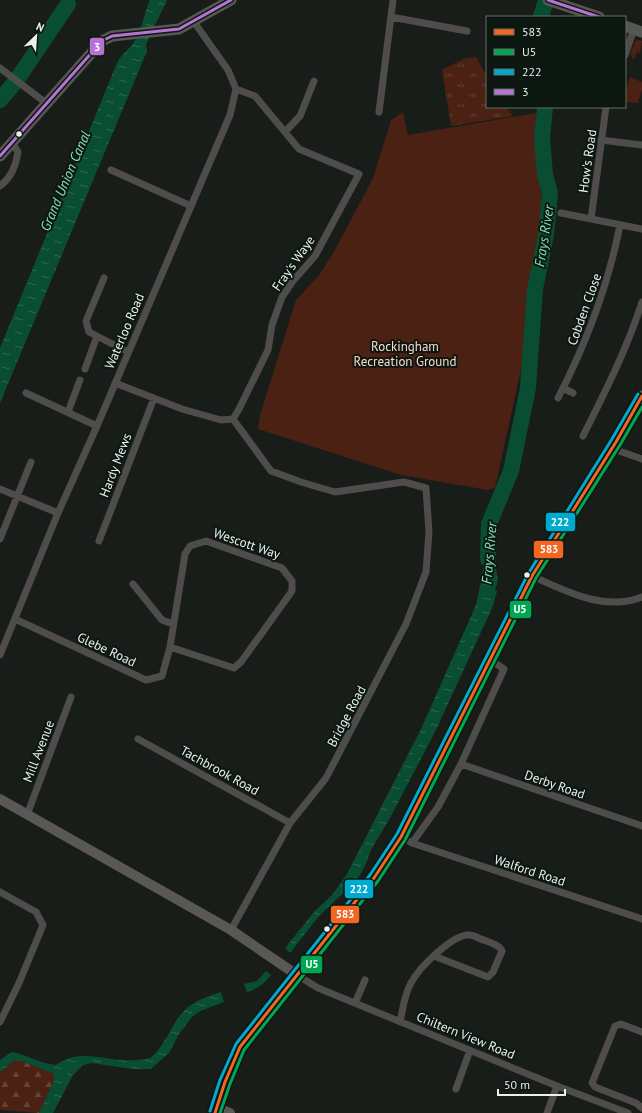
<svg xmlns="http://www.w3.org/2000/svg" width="642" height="1113" font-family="'PT Sans',sans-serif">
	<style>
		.grass { fill: url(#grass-tufts) }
		.forest { fill: url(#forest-firs) }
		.green { fill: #4a2112 }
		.water { fill: url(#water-ripples) }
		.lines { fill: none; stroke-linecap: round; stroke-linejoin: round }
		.river { stroke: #094e33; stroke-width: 16 }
		.street { stroke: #4e4d4c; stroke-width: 7 }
		.secondary { stroke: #595856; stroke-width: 10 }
		.primary { stroke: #565655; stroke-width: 11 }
		.bus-1-casing { stroke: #0c1711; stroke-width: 6 }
		.bus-2-casing { stroke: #0c1711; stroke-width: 6 }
		.bus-3-casing { stroke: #0c1711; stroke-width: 6 }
		.bus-4-casing { stroke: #0c1711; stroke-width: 6 }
		.bus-1 { stroke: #f26522; stroke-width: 3 }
		.bus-2 { stroke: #00a651; stroke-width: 3 }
		.bus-3 { stroke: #00a9ce; stroke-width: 3 }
		.bus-4 { stroke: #b673d3; stroke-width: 3 }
		.bus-dot { fill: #eaf1ed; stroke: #0c1711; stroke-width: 1.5 }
		.labels { text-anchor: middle; stroke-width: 4; stroke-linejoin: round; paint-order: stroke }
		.street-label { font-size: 13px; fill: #eaf1ed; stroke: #0c1711 }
		.park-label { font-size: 13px; fill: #fdd7ca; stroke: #0c1711 }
		.water-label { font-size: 14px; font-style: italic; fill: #83e2b2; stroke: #0c1711 }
		.line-badge { stroke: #0c1711; stroke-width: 1.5 }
		.badge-label { font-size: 11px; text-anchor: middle; font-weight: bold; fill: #fff }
	</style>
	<defs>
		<pattern id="grass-tufts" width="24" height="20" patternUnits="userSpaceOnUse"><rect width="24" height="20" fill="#4a2112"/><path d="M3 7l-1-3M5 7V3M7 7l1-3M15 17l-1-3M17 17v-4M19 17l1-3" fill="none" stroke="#644235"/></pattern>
		<pattern id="forest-firs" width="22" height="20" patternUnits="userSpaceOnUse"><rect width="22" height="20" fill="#4a2112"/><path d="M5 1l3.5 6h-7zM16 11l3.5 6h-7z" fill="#644235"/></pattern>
		<pattern id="water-ripples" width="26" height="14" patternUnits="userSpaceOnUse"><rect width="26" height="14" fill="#094e33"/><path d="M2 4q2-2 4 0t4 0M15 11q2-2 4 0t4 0" fill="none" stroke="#2d6851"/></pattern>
	</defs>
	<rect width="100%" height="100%" fill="#181d1a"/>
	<path class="grass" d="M638,40L642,41L640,53L637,52L634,60L630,54L635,42Z
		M476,57L487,77V107H506L513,116L451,126L442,70L463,59Z"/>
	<path class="forest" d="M15,1060L22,1061L54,1074V1080L39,1113L0,1110V1072Z"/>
	<path class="green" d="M630,77L642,82V90L638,103L625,102V92Z
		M403,112L408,135L536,113L535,149L543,206L527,312L523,360L495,488L488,490L401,475L258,429L260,415L296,300L319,275L335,250L373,178L391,120Z"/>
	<path class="water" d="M150,0H167L146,44L147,51L0,403V348L117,63C122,54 125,53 131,46C142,34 143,15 150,0Z
		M485,537L495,539V563L498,580L495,590L497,591L493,606L435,732L390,818L371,850L365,866L357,880L319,916L290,953L285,948L314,912L332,895L347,874L421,729L476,605L484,565Z
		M266,971L271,975C264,984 257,989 247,992L244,984L257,981Z
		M221,992L224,1002L200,1011L192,1017L179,1034L169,1053L151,1069H132L92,1063L83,1065L73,1075L53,1113H39L54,1080V1074L22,1061L15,1060L0,1072V1060L12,1052C28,1055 41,1064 56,1065C76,1050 97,1058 119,1060C129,1061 140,1060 150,1058C166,1046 171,1023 185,1010C193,1001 209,996 221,992Z"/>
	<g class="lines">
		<path class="river" d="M541,17L546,0
			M0,100L16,81L68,4
			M488,559L489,524L511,471L528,388L535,289L546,235L550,193L545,175L542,138L545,107"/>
		<path class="street" d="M391,17L467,31
			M625,55L634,29
			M0,68L46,103
			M379,112L393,0
			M285,132L300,116L314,81
			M601,140L642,145
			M111,170L191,206
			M0,186C11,178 16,166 18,152L12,143
			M561,213L642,229
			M591,219L606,107
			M104,278L86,321L89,332L128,352
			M85,369L97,336
			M115,383L182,409L221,420L233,419L239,409L268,350L272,325L282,297L293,281L315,256L359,174L299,149L255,96L236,89
			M563,388L573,393
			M26,393L97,426
			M558,398C587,342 608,286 620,225
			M68,412L80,380
			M583,436C605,392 627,349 642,302
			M613,449L642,459
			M0,489L58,513
			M0,539L31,462
			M99,541L154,398
			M532,576C566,591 604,612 642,597
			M133,584L162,620L173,624
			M15,619L146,680L162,676L170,647L185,554L190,546L206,541L282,568L292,581V591L241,662L234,668L170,647
			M0,655L58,513L97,426L230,115L236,89L228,70L194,22
			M138,739L290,823
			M461,764L642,826
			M27,815L71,697
			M401,837L412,843L438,807L461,764L504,669L489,659
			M412,843L642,919
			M0,892L36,912L43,925L19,983L0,1022
			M231,930L290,823L326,778L406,624L426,572L429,532L426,488L404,482L335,492L301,482L271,471L233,419
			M297,975L318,988L557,1086L628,1113
			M355,1003L365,980
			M400,1022C403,1009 404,995 411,983C418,969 453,933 470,935C473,935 478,938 481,939C488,942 499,944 502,951L493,972L488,977L434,956
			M642,1032L621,1024L615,1026L592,1083L595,1087L636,1103L642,1108
			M456,1089L470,1050
			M547,1113L557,1086"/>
		<path class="secondary" d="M0,799L231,930L297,975
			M216,1108L230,1113"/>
		<path class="primary" d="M548,0L599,17
			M625,26L642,32
			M0,156L102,41L112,36L179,29L231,0
			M215,1113L225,1082L240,1047L374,878L401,837L532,576C566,514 610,459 642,396"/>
		<g class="bus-1-casing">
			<path id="bus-1" d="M215,1113L225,1082L240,1047L374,878L401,837L532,576L616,442L642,396"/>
		</g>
		<g class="bus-2-casing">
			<path id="bus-2" d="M220,1113L230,1084L244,1050L378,881L405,840L536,578L620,445L642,407"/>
		</g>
		<g class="bus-3-casing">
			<path id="bus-3" d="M210,1111L220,1080L236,1044L370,875L397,834L528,574L612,439L638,394"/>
		</g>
		<g class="bus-4-casing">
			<path id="bus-4" d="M548,0L599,17
				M0,156L102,41L112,36L179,29L231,0"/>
		</g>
		<use href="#bus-1" class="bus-1"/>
		<use href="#bus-2" class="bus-2"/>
		<use href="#bus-3" class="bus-3"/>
		<use href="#bus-4" class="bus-4"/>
	</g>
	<g class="bus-dot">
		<circle cx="19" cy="134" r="3.5"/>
		<circle cx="527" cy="575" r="3.5"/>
		<circle cx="327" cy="929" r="3.5"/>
	</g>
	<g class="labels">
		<g class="street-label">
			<text transform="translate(587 161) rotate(-82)" y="5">How's Road</text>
			<text transform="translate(293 263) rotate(-55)" y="5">Fray's Waye</text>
			<text transform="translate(584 309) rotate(-70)" y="5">Cobden Close</text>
			<text transform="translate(124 331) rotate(-67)" y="5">Waterloo Road</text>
			<text transform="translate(115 465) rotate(-69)" y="5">Hardy Mews</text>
			<text transform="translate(247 543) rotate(19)" y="5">Wescott Way</text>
			<text transform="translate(107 649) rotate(25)" y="5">Glebe Road</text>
			<text transform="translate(346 716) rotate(-62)" y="5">Bridge Road</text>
			<text transform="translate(38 751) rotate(-69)" y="5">Mill Avenue</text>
			<text transform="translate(220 770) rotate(29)" y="5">Tachbrook Road</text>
			<text transform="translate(555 784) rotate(19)" y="5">Derby Road</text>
			<text transform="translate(530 870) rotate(18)" y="5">Walford Road</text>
			<text transform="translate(466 1035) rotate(22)" y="5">Chiltern View Road</text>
		</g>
		<g class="park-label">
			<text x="405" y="351">Rockingham<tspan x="405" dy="15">Recreation Ground</tspan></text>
		</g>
		<g class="water-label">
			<text transform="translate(65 181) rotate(-67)" y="5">Grand Union Canal</text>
			<text transform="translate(544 236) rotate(-81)" y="5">Frays River</text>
			<text transform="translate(489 553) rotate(-85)" y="5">Frays River</text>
		</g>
	</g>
	<g class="line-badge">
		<rect x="89" y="37" width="16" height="19" rx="4" fill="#b673d3"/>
		<rect x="545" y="512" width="31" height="20" rx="4" fill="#00a9ce"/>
		<rect x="533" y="540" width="31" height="19" rx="4" fill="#f26522"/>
		<rect x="509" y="600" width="23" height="19" rx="4" fill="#00a651"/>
		<rect x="344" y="879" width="30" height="20" rx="4" fill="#00a9ce"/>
		<rect x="330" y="905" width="30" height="19" rx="4" fill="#f26522"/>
		<rect x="300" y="955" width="23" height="19" rx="4" fill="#00a651"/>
	</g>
	<g class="badge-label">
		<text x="97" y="51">3</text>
		<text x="560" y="526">222</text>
		<text x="549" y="553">583</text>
		<text x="520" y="613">U5</text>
		<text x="359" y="893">222</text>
		<text x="345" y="918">583</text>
		<text x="312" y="968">U5</text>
	</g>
	<rect x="486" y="16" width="140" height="92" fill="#0c1711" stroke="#656e69"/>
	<rect x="494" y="29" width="20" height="6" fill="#f26522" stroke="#656e69"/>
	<text x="522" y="36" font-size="12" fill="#eaf1ed">583</text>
	<rect x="494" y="49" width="20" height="6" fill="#00a651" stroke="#656e69"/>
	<text x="522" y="56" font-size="12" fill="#eaf1ed">U5</text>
	<rect x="494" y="69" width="20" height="6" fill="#00a9ce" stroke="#656e69"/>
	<text x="522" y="76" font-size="12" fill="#eaf1ed">222</text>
	<rect x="494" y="89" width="20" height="6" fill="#b673d3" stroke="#656e69"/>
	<text x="522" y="96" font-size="12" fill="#eaf1ed">3</text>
	<g transform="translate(36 36) rotate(25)" stroke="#0c1711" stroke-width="3" paint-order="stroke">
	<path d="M0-3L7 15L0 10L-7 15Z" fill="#eaf1ed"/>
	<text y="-6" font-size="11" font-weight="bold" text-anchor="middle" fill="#eaf1ed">N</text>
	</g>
	<path d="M498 1089v6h67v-6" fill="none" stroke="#eaf1ed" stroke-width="2"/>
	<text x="504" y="1089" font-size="12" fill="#eaf1ed" stroke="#0c1711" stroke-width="3" paint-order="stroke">50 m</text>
</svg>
